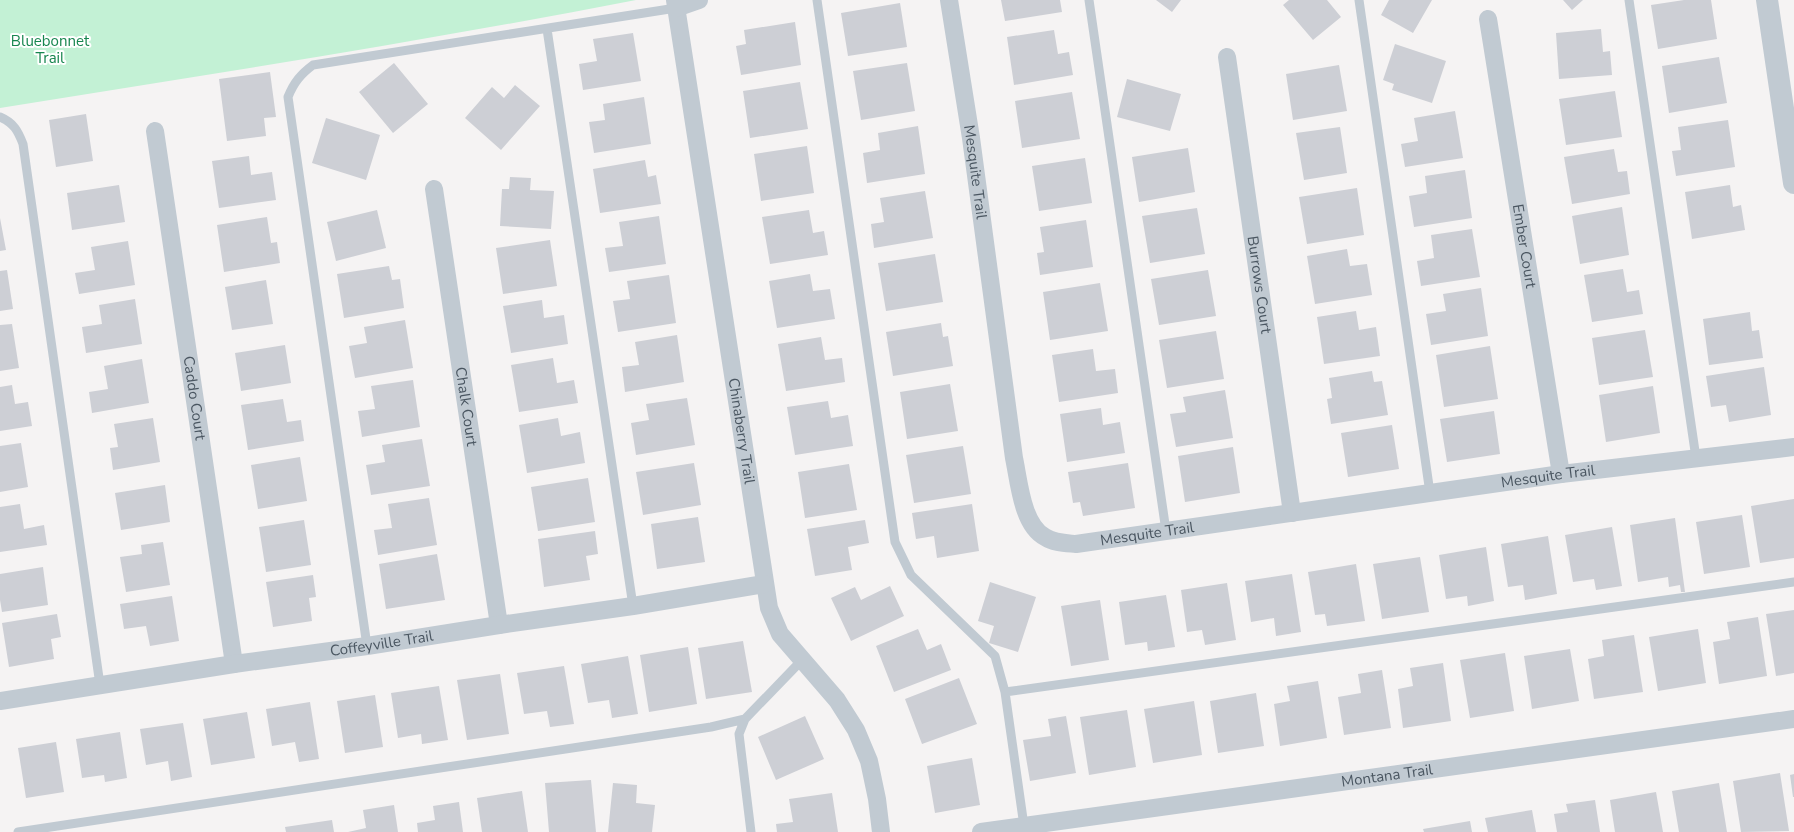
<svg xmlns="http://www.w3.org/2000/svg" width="1794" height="832" font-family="'Nunito Sans',sans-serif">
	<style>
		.green { fill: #c3f1d5 }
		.building { fill: #cdcfd5 }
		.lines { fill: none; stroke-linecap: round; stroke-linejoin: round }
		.service { stroke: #c1cad2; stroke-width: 9 }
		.minor { stroke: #c1cad2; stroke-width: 18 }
		.tertiary { stroke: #c1cad2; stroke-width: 22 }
		.labels { text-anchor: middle; stroke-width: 4; stroke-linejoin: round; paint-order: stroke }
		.park-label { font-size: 15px; fill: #17864f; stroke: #fff }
		.street-label { font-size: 15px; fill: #4a5661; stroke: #fff }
	</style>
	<rect width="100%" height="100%" fill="#f5f3f3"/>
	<path class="green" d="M0,0H636C425,41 213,74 0,108Z"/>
	<path class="building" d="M1001,0H1060L1062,12L1005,21Z
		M1156,0H1181L1172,12Z
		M1289,0H1327L1341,17L1313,40L1283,5Z
		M1389,0H1432L1413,33L1381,15Z
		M1563,0H1583L1572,10Z
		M1684,0H1711L1717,39L1658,49L1651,5Z
		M900,3L907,47L848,56L841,13Z
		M795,22L801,65L741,75L736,46L746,44L744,30Z
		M1601,29L1603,52L1610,51L1612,75L1559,79L1556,33Z
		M1054,30L1058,54L1069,52L1073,75L1014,85L1007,37Z
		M633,33L641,81L583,90L579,64L597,61L593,39Z
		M1395,44L1446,61L1432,103L1392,90L1394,84L1383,80Z
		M1719,57L1727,103L1669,113L1662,66Z
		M394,63L428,104L393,133L359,92Z
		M907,63L915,111L861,120L853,71Z
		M1339,65L1347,111L1293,120L1286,74Z
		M270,72L276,117L264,118L266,136L227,141L219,79Z
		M1127,79L1181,94L1170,131L1117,117Z
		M800,82L808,129L750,138L743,91Z
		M515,85L540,106L501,150L465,118L492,87L504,98Z
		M1615,91L1622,137L1566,145L1559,99Z
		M1072,92L1080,139L1022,148L1015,101Z
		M644,97L651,144L594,153L589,122L605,120L603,104Z
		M1455,111L1463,158L1405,167L1401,144L1418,141L1414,118Z
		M86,114L93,161L56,167L49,120Z
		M326,118L380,135L366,180L312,163Z
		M1728,120L1735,167L1676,176L1672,151L1681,150L1678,127Z
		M918,126L925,174L867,183L863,153L880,150L878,133Z
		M1340,127L1347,173L1304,180L1296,133Z
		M807,146L814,193L761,201L754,154Z
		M1188,148L1195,192L1139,202L1132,157Z
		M1614,149L1618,172L1627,171L1630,194L1572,204L1564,157Z
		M249,156L251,175L272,172L276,200L219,208L212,161Z
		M1085,158L1092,203L1039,211L1032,166Z
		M645,160L648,177L656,175L661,204L600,213L593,169Z
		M1465,170L1472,218L1414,227L1409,196L1427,193L1425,176Z
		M510,177L531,178L530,190L554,191L551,229L500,226L502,189H509Z
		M119,185L125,222L72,230L67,193Z
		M1730,185L1733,207L1741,205L1745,230L1692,239L1685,192Z
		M1357,188L1364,235L1307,244L1299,197Z
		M925,191L933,238L874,248L871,224L884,222L880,198Z
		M1622,207L1629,255L1580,264L1572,216Z
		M1197,208L1205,254L1150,263L1142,216Z
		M377,210L386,248L336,261L327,222Z
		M809,210L813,233L824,231L828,255L770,264L762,217Z
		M659,216L666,264L609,272L605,248L623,246L619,222Z
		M267,217L271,243L277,242L280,263L224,272L217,225Z
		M0,218L6,250L0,251Z
		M1086,220L1093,267L1040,275L1037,253L1044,252L1040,227Z
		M1472,229L1480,277L1421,286L1417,261L1434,258L1431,235Z
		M550,240L557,286L503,294L496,248Z
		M128,241L135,285L79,294L75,273L95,270L91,247Z
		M1347,249L1350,266L1367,264L1372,295L1315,304L1307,256Z
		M935,254L943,302L886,311L878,263Z
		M389,266L392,280L400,279L404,308L344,318L337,274Z
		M1623,269L1627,292L1639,290L1643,314L1592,322L1584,275Z
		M7,270L13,309L0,311V271Z
		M1208,270L1216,316L1159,325L1151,279Z
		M810,274L813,291L830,289L835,319L777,328L769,281Z
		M669,275L676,323L618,332L613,301L630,299L627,281Z
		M266,280L273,324L232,330L225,287Z
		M1100,283L1108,331L1050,340L1043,292Z
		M1481,288L1488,336L1431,345L1426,314L1446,311L1443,294Z
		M135,299L142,344L86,353L82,327L102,324L99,305Z
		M542,300L544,318L564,315L568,344L511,353L503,306Z
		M1356,311L1359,330L1376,327L1380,356L1324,364L1317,317Z
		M1750,312L1752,331L1759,330L1763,358L1709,365L1703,319Z
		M405,320L413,368L355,378L349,346L367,343L364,327Z
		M941,323L943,337L948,336L953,366L893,376L886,332Z
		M12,324L19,368L0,371V325Z
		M1645,330L1653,377L1599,385L1592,338Z
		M1216,331L1224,379L1167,388L1159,340Z
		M677,335L684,382L625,392L622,367L639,365L635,342Z
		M821,337L825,360L842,358L845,382L786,391L778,344Z
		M285,345L291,383L241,391L235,353Z
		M1490,346L1498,399L1444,407L1436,355Z
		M1093,349L1096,371L1115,369L1118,393L1059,402L1052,355Z
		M553,358L557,383L574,380L578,403L519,412L511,365Z
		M142,359L149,403L92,413L89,392L108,389L104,366Z
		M1764,367L1771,415L1729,422L1726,405L1711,407L1706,376Z
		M1372,371L1374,382L1382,381L1388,415L1331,424L1327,399L1332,398L1329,378Z
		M413,380L420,427L362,437L358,411L375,409L371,386Z
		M950,384L958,431L907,439L900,392Z
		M12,385L15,404L28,402L32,426L0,431V387Z
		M1653,386L1660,433L1606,442L1599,395Z
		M1225,390L1233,438L1176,447L1170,414L1186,412L1183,397Z
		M687,398L695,445L636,455L631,423L649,420L646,404Z
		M283,399L287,422L301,420L304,441L248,450L241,405Z
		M828,401L831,418L848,415L853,446L795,455L787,407Z
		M1101,408L1103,425L1120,422L1125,453L1067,462L1060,414Z
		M1494,411L1500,454L1447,462L1440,419Z
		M153,418L160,462L113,470L110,448L118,447L114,424Z
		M558,418L561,436L580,432L585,463L527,473L519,425Z
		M1392,425L1399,469L1348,477L1341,433Z
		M422,439L430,486L371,495L366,465L385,462L382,445Z
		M21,443L28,487L0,492V446Z
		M963,446L971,494L914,503L906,455Z
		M1233,447L1240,493L1185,502L1178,456Z
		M300,457L307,501L258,509L251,465Z
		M694,463L701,505L643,515L636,472Z
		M1128,463L1135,508L1083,516L1080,502L1073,503L1068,472Z
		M849,464L857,510L805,518L798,472Z
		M588,478L595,522L538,531L531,487Z
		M165,485L170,522L121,530L115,493Z
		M429,498L437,545L378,555L374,530L392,528L388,504Z
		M1794,499V558L1760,563L1751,506Z
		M20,504L24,529L44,525L47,545L0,552V507Z
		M972,504L979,551L937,558L934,536L916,539L912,513Z
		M1742,515L1750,567L1704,574L1696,522Z
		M698,517L705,562L657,569L651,524Z
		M1675,518L1685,592H1681L1680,585L1669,587L1668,577L1638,582L1630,525Z
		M304,520L311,565L266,572L259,527Z
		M865,520L869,543L848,547L852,570L815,576L807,529Z
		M1612,527L1622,586L1596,590L1594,579L1573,582L1565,535Z
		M595,531L598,554L586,556L590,580L544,587L538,539Z
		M1548,536L1557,594L1525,600L1523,585L1508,587L1501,544Z
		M163,542L170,585L126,592L120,557L142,554L141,545Z
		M1486,547L1494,601L1468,606L1467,596L1446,599L1439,555Z
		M437,554L445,600L386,609L379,564Z
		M1420,557L1429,612L1382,619L1373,564Z
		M1356,564L1365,621L1327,626L1325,614L1315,615L1308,572Z
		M43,567L48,605L2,612L0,600V574Z
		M1292,574L1301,632L1276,636L1274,618L1251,622L1245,581Z
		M313,575L316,597L309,598L312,621L273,627L266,582Z
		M990,582L1036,597L1018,652L989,643L994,626L978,621Z
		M1227,583L1236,640L1205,645L1202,630L1187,632L1181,590Z
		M890,586L904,616L851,641L831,598L855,587L861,600Z
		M1166,595L1175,647L1148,651L1147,642L1125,645L1119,602Z
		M172,596L179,641L150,646L146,626L124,629L120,604Z
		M1100,600L1109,660L1071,666L1061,606Z
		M1794,610V673L1776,676L1766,614Z
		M57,614L61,637L51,639L54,659L9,667L2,623Z
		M1758,617L1767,676L1719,684L1713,642L1730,639L1727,622Z
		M918,629L927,650L941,644L951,670L894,692L876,646Z
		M1698,629L1706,683L1658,691L1649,637Z
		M1634,635L1643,692L1594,699L1588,659L1604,656L1602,640Z
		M743,641L752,692L706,699L698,648Z
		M688,647L697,704L649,712L640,655Z
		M1570,649L1579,701L1532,709L1524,656Z
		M1505,653L1514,711L1470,718L1460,660Z
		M628,656L638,714L612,718L609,700L588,703L581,664Z
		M1443,663L1451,721L1403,728L1398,689L1413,686L1410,668Z
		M564,666L574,724L550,727L547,711L524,714L517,673Z
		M1382,670L1391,728L1344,735L1338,697L1361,693L1358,674Z
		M500,674L509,734L467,740L457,680Z
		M959,678L977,724L922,744L905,699Z
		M1318,681L1327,738L1280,746L1274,704L1290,701L1287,686Z
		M439,686L448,740L422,744L421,734L398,738L391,693Z
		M1256,693L1264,746L1218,753L1210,701Z
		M375,695L383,747L345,753L337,701Z
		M1194,701L1202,755L1153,763L1144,709Z
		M310,702L319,759L299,762L295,742L272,746L266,709Z
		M1127,710L1136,767L1089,775L1080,717Z
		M247,712L255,758L211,765L203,719Z
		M805,716L824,759L776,780L758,737Z
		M1066,716L1076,773L1030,781L1023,740L1051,736L1048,719Z
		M183,723L192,777L171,781L168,761L146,765L140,729Z
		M120,732L127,778L105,782L104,775L82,778L76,739Z
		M56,742L64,792L26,798L18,748Z
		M972,758L980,805L935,813L927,766Z
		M1780,773L1789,831L1741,832L1733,781Z
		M1794,774V797H1793L1790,775Z
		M591,780L596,832H549L545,783Z
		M613,783L637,785L636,803L655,805L652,832H608Z
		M1719,783L1727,832H1679L1672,791Z
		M522,791L528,832H482L477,798Z
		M1656,792L1663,832H1615L1610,800Z
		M832,793L838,832H777L776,824L793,822L789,799Z
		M1595,800L1600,832H1557L1554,814L1568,812L1566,804Z
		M459,802L463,832H418L417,823L435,820L433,806Z
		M394,805L398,832H348L366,828L363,810Z
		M1532,810L1536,832H1488L1485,818Z
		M332,820L334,832H286L285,827Z
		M1470,821L1472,832H1424L1423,829Z"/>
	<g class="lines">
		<path class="service" d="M817,0L895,542L911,575L995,656L1005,692L1024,826
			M1089,0L1166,531
			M1359,0L1430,493
			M1629,0L1696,458
			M547,29L633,606
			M0,117C14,123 18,131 23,144L100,685
			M367,646L288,97C294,82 301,74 313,65L676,8
			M1005,692L1794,582
			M18,832L711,727L745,719
			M751,832L739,734L745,719L802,660"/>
		<g class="minor">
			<path id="s1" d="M675,0L769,608L780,634L837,700L856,730L869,761L877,799L881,832"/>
			<path id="s2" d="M949,0L971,138L1014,458C1019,481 1022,525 1045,537C1054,543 1065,543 1076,544L1561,474L1794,447"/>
			<path d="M676,8L699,0"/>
			<path id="s3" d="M1488,19L1561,474"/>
			<path id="s4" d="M1227,57L1292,513"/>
			<path id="s5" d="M155,131L234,664"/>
			<path id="s6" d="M434,189L499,625"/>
			<path id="s7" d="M0,701L234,664L367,646L499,625L633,606L764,584"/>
			<path id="s8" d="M981,832L1794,719"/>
		</g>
		<path class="tertiary" d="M1767,0L1794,183"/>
	</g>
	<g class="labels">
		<g class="park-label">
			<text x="50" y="46">Bluebonnet<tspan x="50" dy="17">Trail</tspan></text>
		</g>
		<g class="street-label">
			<text dy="5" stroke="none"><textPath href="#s2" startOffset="174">Mesquite Trail</textPath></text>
			<text dy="5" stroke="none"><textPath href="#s3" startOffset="230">Ember Court</textPath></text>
			<text dy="5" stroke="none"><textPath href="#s4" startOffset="230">Burrows Court</textPath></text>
			<text dy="5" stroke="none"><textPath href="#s5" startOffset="270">Caddo Court</textPath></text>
			<text dy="5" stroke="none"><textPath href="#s6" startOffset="220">Chalk Court</textPath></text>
			<text dy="5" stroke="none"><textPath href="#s1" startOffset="436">Chinaberry Trail</textPath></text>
			<text dy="5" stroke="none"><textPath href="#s2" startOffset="1059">Mesquite Trail</textPath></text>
			<text dy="5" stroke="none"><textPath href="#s2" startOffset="654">Mesquite Trail</textPath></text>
			<text dy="5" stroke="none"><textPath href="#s7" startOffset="386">Coffeyville Trail</textPath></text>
			<text dy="5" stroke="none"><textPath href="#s8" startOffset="410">Montana Trail</textPath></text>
		</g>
	</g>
</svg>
